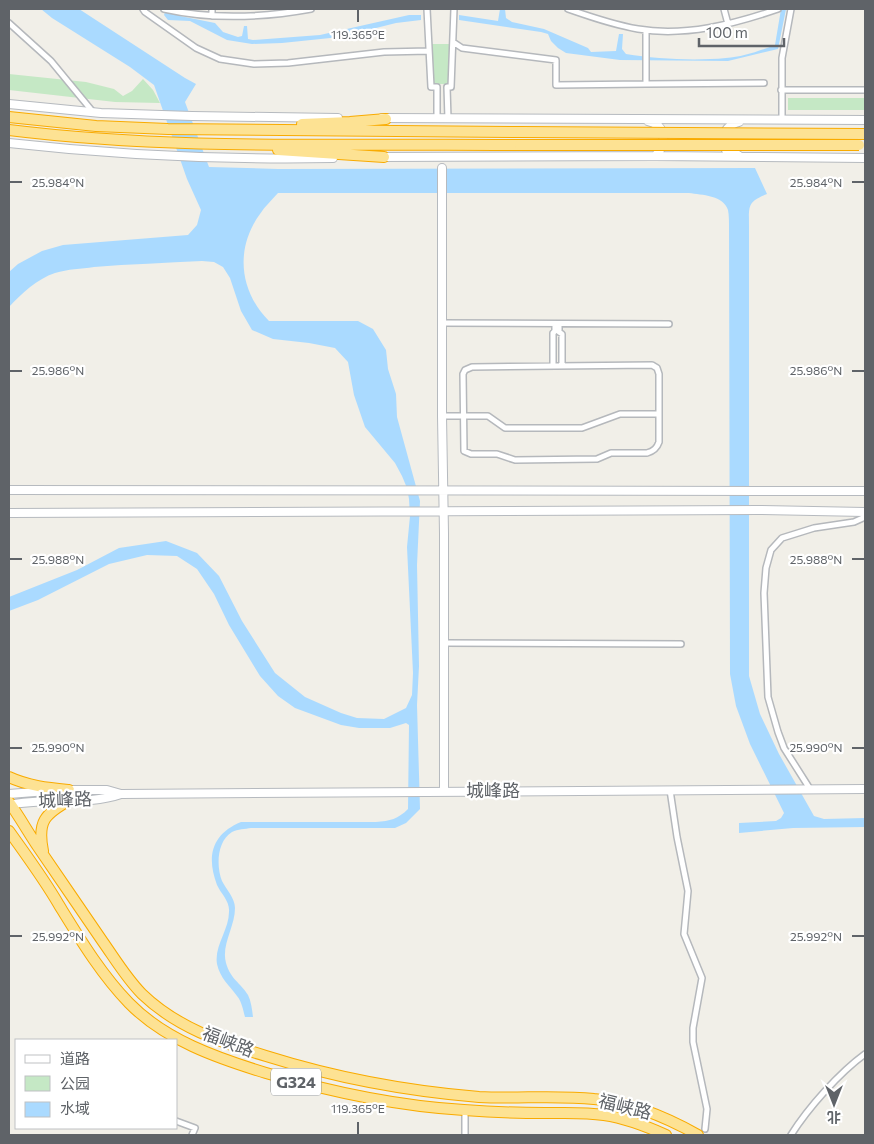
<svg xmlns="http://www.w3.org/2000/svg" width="874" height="1144" font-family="Commissioner,'Noto Sans SC',sans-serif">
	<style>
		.green { fill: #c5e8c5 }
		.water { fill: #aadaff }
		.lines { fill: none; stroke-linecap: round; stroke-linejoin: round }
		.street-casing { stroke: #b5b8bc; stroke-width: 8 }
		.secondary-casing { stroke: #b6babf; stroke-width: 10 }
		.highway-casing { stroke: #f9ab00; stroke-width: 12 }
		.street { stroke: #fff; stroke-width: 5 }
		.secondary { stroke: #fff; stroke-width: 8 }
		.highway { stroke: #fde293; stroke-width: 10 }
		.highway-bridge-casing { stroke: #f9ab00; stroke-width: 12; stroke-linecap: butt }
		.highway-bridge { stroke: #fde293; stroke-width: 10 }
		.ticks { fill: none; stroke: #5f6368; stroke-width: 2 }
		.labels { text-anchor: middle; stroke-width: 4.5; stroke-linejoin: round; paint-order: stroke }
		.shield { fill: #fff; stroke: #8f9295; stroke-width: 1 }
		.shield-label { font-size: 16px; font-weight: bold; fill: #5f6368 }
		.street-label { font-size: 18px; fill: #5f6368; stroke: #fff }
		.ticks-label { font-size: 12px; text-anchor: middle; fill: #5f6368; stroke: #fff; stroke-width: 4.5; stroke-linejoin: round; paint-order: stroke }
	</style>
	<rect width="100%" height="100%" fill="#f1efe8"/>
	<path class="green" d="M432,44H450L449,84H434Z
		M9,74L86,82L114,89L123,96L132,91L143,79L153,90L160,103L115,102L9,90Z
		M788,98H865V110H788Z"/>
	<path class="water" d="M41,9H79L185,78L196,84L185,102L209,167L278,169L755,168L767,194C747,202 749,206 749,226V676L760,714L779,754L814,816L824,819L865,818V827L793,828L739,833V823L776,821L781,818L784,813L750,744L736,706L730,674L729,227C729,222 729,215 728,210C723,195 702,195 689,193H278C272,200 265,206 260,214C235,248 239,291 269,321H358L373,329L386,350L388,369L396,394L397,417L420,501L417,565L419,666L417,705L420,809L406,823L395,828H251C245,829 238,829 232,832C217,841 216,866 222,881C226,889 235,898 235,908C235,927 221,945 226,963C231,980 240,982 248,995C251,1001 252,1009 253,1017H245C243,1010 242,1002 237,996C229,985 220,978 217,964C214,946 229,930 229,912C230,901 221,894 217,885C206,856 212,834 241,822H376C390,821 398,819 408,809L409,725L406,723L390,728H359L341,725L295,708L278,696L260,676L229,625L214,594L197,569L177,556L147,555L109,564L38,600L9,611V597L77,570L119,548L166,541L197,553L219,576L242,621L275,673L305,697L341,713L357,718L384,719L406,708L412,695L413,673L407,547L410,516L409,499L407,488L402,476L395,463L365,427L354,395L348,362L335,348L309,343L273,339L252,330L241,311L230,278L223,267L214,262L202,261C166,263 130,264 94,267C81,269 68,269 55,273C37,279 22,293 9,307V272L18,264L42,251L63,245L188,235L197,225L201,210L187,179L154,85L130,67L52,18Z
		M166,9H180V16L215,23L223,32L238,37L242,36L244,26H247L248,39L253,40L320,35L409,15H421V20L396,23L340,37L282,43L252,44L227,40L190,21L168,20L164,15Z
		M500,9H505L506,18L512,22L544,29L588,48L591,52L616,51L619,34H623L622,49L626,54C657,59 694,61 726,58C743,57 759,51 775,45L781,9H786L778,49L728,61L620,60L566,53L558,48L551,41L548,34L541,32L459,20V15L498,21Z"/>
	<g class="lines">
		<g class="street-casing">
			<path id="street" d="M143,9L145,12L196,48L220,59L254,64L288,63L384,52L429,51
				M164,9C213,20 261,18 311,9
				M427,9L431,87H437V119
				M568,9C591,17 614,25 638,29C685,37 734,24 778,9
				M724,9L728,24
				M212,16V9
				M9,23L51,61L93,112
				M453,42L462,48L556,60V85L646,84V30
				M646,84L764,83
				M781,90H865
				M448,119L447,87H451L454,9
				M782,120V58L791,9
				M442,323L669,324
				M559,324V332L562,334V366
				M652,365L657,368L659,374V442C657,448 654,451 647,453H611L597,459L515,460L497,454H471L464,451L463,374L465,370L472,367Z
				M553,366V333L555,331V324
				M442,416H488L505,428H582L620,414H659
				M445,643L681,644
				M810,789L784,748L778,732L768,697L764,593L766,568L771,550L782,538L814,528L854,522L865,517
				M670,790L677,837L688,891L684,934L702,978L693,1028V1042L707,1109L705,1129
				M176,1121L195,1128L192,1135
				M465,1135V1110
				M791,1135C808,1108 839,1073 865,1054"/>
		</g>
		<g class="secondary-casing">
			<path id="secondary" d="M9,104L101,113L192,116L338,118
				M382,118L865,120
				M648,121C666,125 668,144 655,156
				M9,143C116,155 225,160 333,158
				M738,155L726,150L722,140C725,130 728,125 739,122
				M380,157L655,156L865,158
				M442,168V416L444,533V791
				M9,490L865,491
				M9,513L759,510L865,512
				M66,790H107L121,794L865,789
				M9,794L47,791
				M9,805C45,797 87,806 121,794"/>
		</g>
		<g class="highway-casing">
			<path id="highway" d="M9,117L96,126L168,129L521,132
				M302,124L350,122L386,119
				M9,130C178,151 350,143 520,145
				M278,150L384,157
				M9,777C28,786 49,788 69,790
				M9,802C19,816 28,832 38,847C60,879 81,910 103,942C115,959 127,979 142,994C176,1027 222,1043 266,1056C336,1078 406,1091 479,1097C517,1099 556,1095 594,1099C631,1102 666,1117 698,1135
				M9,831C26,855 44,879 59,905C80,939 101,974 129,1003C165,1040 217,1058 266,1073C331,1092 396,1106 464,1110C491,1112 518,1113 545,1113C565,1113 585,1112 604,1115C625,1118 646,1126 666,1135
				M43,851C37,821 45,814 70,800"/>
		</g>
		<use href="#street" class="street"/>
		<use href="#secondary" class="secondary"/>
		<use href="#highway" class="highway"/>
		<g class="highway-bridge-casing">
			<path id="highway-bridge" d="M521,132L865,134
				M520,145H859"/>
		</g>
		<use href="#highway-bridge" class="highway-bridge"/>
	</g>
	<path class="ticks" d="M358,10V22M10,182H22M852,182H864M10,371H22M852,371H864M10,559H22M852,559H864M10,748H22M852,748H864M10,936H22M852,936H864M358,1122V1134"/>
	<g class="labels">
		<rect class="shield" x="271" y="1068.5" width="50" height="27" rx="4"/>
		<g class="shield-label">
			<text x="296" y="1088">G324</text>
		</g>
		<g class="street-label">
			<text x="493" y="797">城峰路</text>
			<text transform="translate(65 800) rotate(-2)" y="6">城峰路</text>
			<text transform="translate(228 1042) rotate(21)" y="6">福峡路</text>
			<text transform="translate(625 1107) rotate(14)" y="6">福峡路</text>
		</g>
	</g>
	<g class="ticks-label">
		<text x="358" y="39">119.365°E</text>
		<text x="816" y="187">25.984°N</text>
		<text x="58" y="187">25.984°N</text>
		<text x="816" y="375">25.986°N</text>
		<text x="58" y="375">25.986°N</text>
		<text x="816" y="564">25.988°N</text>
		<text x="58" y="564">25.988°N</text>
		<text x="816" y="752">25.990°N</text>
		<text x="58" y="752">25.990°N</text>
		<text x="816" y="941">25.992°N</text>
		<text x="58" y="941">25.992°N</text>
		<text x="358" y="1113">119.365°E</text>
	</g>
	<rect width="874" height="1144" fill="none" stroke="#5f6368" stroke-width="20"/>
	<rect x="15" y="1039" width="162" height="90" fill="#ffffff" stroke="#bfc1c3"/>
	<rect x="25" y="1055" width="25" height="8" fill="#ffffff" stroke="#bfc1c3"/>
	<text x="60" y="1064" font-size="15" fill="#5f6368">道路</text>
	<rect x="25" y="1076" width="25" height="15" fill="#c5e8c5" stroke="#bfc1c3"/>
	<text x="60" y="1089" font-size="15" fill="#5f6368">公园</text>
	<rect x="25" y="1102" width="25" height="15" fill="#aadaff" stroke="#bfc1c3"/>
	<text x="60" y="1114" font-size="15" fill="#5f6368">水域</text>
	<g transform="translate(834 1104) rotate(180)" stroke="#ffffff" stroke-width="4" paint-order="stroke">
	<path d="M0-4L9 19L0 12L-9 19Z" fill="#5f6368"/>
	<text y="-8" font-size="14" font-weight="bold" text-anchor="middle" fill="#5f6368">北</text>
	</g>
	<path d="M699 38v8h85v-8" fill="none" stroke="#5f6368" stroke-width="2.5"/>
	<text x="706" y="38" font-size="15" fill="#5f6368" stroke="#ffffff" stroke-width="4" paint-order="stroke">100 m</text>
</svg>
